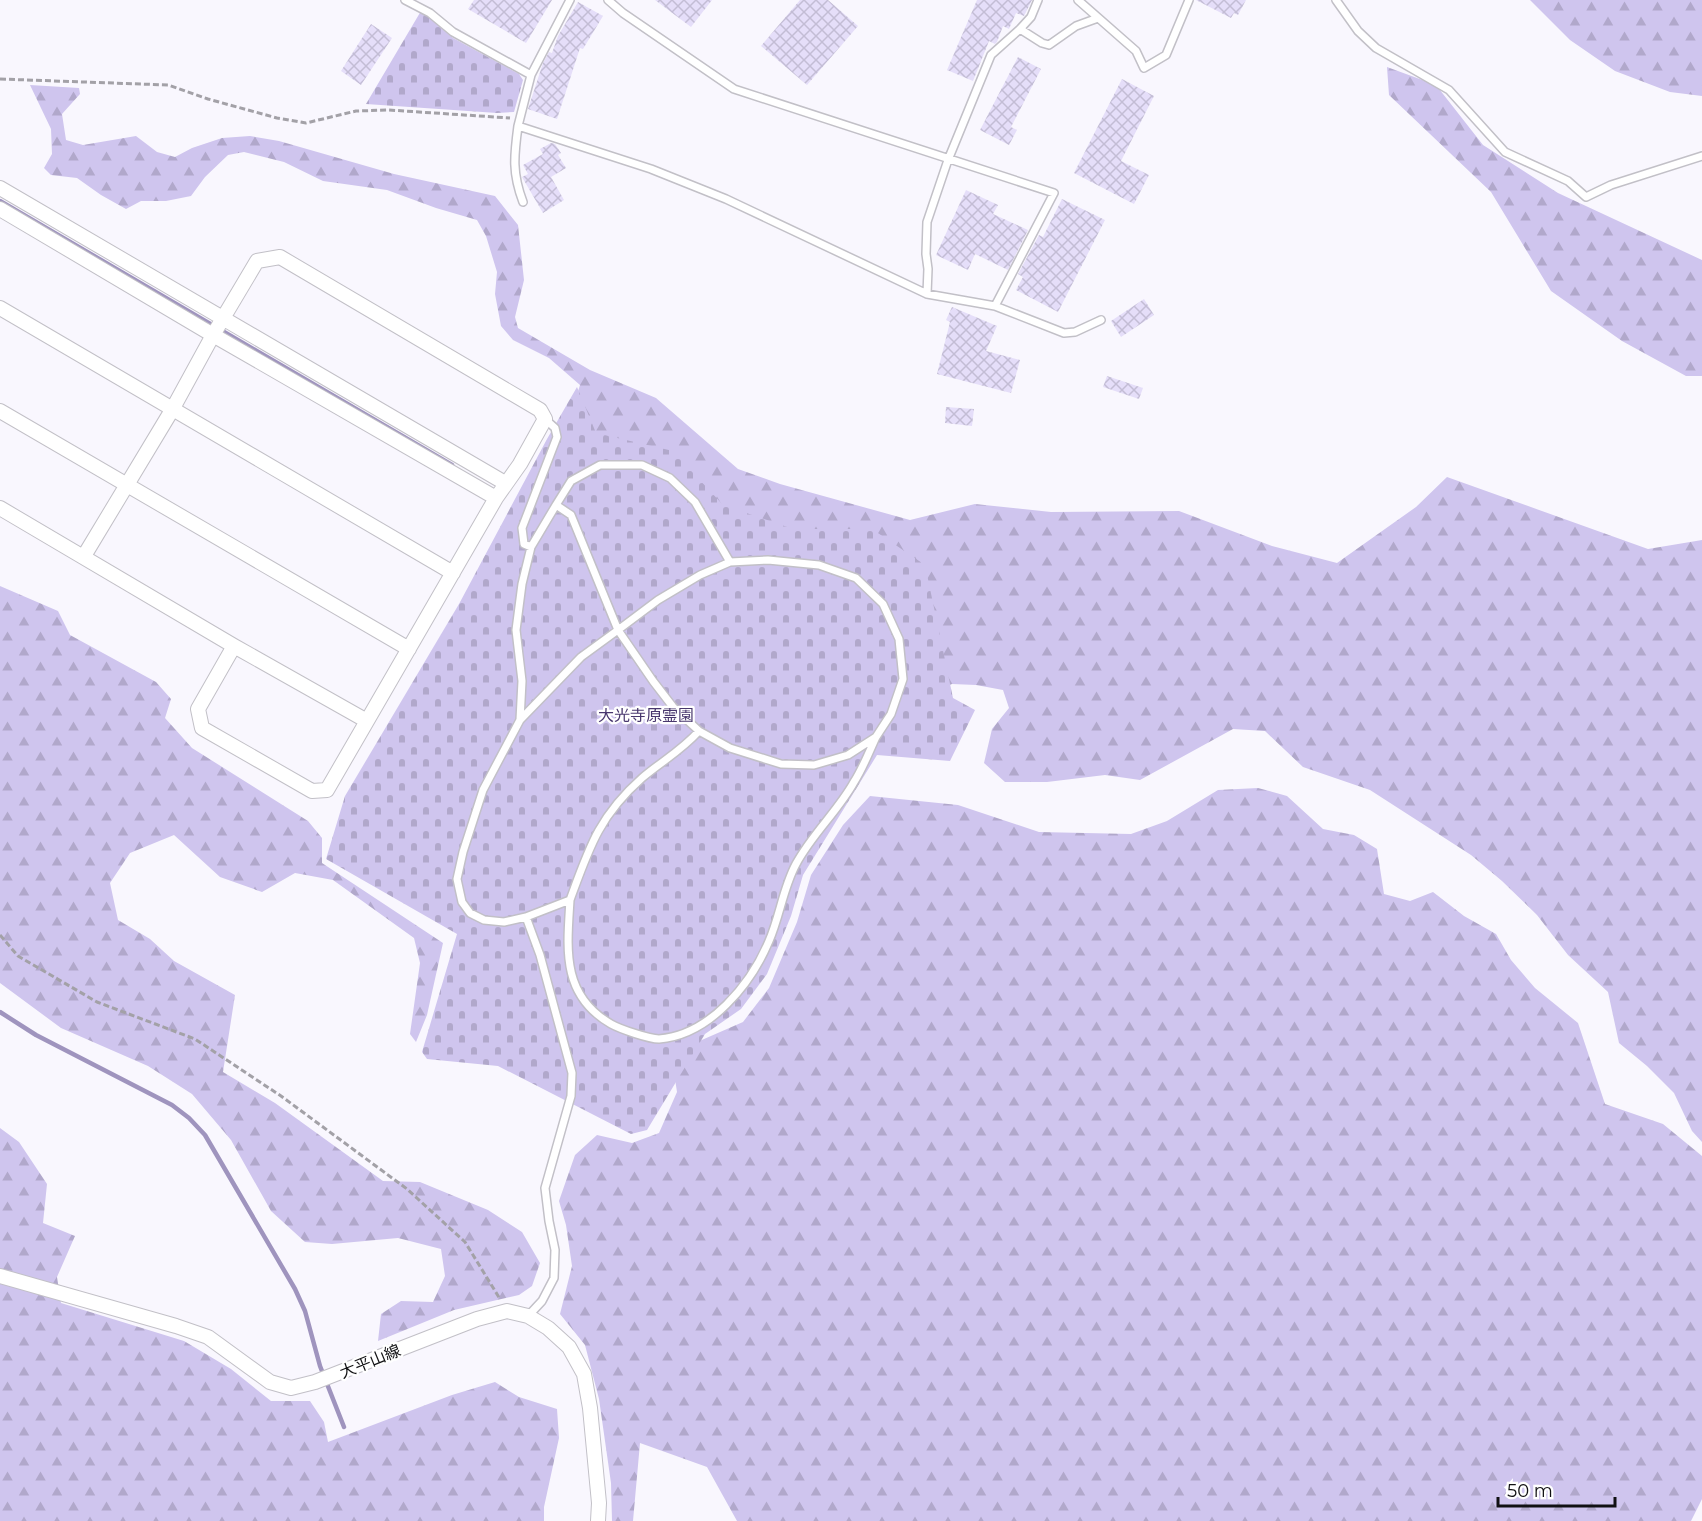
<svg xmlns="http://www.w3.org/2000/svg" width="1702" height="1521" font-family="Montserrat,'Noto Sans JP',sans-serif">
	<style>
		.forest { fill: url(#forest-firs) }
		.cemetery { fill: url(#cemetery-stones) }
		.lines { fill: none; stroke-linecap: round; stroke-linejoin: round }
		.stream { stroke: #9f94be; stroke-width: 4.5 }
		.building { fill: url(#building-cross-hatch) }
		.lane-casing { stroke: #c2c0c7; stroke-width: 10 }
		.street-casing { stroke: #c2c0c7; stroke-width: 16 }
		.path { stroke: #a3a1a7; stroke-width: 3; stroke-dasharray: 6 3; stroke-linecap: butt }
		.lane { stroke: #fff; stroke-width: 7 }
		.street { stroke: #fff; stroke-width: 14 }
		.labels { text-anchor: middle; stroke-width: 4.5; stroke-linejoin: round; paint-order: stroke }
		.park-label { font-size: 16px; fill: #48376d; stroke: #fff }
		.street-label { font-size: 16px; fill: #111113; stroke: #fff }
	</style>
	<defs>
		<pattern id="forest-firs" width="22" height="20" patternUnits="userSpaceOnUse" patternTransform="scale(1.5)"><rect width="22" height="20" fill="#cfc5ee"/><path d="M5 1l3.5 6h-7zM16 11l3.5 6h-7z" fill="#b1a8cb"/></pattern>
		<pattern id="cemetery-stones" width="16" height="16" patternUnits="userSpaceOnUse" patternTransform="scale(1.5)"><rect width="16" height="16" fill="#cfc5ee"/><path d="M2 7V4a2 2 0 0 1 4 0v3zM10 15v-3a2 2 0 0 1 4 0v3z" fill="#b1a8cb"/></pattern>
		<pattern id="building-cross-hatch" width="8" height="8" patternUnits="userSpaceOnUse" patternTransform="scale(1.5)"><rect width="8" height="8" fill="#e5def9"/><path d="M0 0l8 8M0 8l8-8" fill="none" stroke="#c3bdd5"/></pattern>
	</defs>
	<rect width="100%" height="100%" fill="#f9f7fe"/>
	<path class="forest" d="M1530,0H1702V96L1670,92L1615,71L1570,40Z
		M1387,67L1436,85L1483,145L1558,193L1702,260V376H1686L1622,341L1551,291L1491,192L1389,95Z
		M30,85L79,88L80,94L62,114L66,140L83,145L136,136L157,152L175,157L192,148L222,138L250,136L279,141L394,174L495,196L518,225L524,280L515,317L518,328L590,370L656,398L738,469L780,484L910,520L975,504L1051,512L1179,511L1272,546L1337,563L1416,507L1447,477L1648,549L1702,540V1142L1692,1131L1674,1093L1647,1066L1619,1043L1608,992L1568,955L1537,915L1502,881L1471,855L1370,790L1303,767L1265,731L1233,729L1140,780L1105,775L1047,782H1005L984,763L992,729L1009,708L1003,690L976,685L952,684L929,694L580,463L573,407L580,385L549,358L513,340L501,326L495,294L497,272L486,236L477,220L436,208L387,190L323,181L284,162L244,152L228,155L205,177L191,196L166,201H141L126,209L101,195L77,178L51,175L44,168L52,154L51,129Z
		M0,586L58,611L70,635L156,682L171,699L165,718L192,748L308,821L322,838V863L443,943L427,1015L416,1042L410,1034L420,963L414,938L333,880L295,873L262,892L220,877L174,835L130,853L110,883L118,920L150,939L174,961L235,995L223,1072L275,1103L383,1181L420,1182L488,1210L522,1232L540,1263L532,1286L519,1295L454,1310L378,1341L381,1314L401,1301L433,1302L445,1276L441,1249L398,1238L332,1244L305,1242L271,1211L231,1140L192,1094L148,1066L61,1028L0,983Z
		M1258,788L1287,796L1323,829L1354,835L1377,849L1384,894L1410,901L1433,892L1464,916L1496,934L1511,960L1535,988L1578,1023L1605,1104L1663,1124L1702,1156V1499L1691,1521H737L707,1467L640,1443L633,1521H612L611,1483L599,1399L585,1345L560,1314L572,1266L566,1225L559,1201L575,1155L597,1135L632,1143L659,1133L677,1092L673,1066L688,1046L743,1022L769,988L797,922L811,875L843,825L870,796L958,805L1039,832L1131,834L1167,821L1218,790Z
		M0,1128L19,1142L47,1184L43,1223L75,1236L57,1277L61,1303L184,1341L231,1369L271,1401H310L324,1422L328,1442L452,1395L495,1382L519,1397L557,1409L559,1438L544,1507V1521H0Z"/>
	<path class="cemetery" d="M421,11L453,38L519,74L523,80L514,112L497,113L366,104Z
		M577,387L596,433L673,451L723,505L793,529H872L925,565L953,698L975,710L950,761L877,755L803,875L791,916L767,974L741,1009L705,1034L647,1130L631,1134L498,1066L427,1059L422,1052L457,934L326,859L345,796L459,604L547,439Z"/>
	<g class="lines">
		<path class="stream" d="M0,201L452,465
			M0,1012L36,1035L172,1105L189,1118L205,1135L295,1289L305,1311L320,1366L344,1427"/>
	</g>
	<path class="building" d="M474,0H552L526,43L468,9Z
		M655,0H712L691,27Z
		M800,0H828L858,26L807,85L761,46Z
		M977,0H1032L1024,16L1016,13L1009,29L1003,26L997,42L995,44L989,41L973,81L947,70Z
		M1196,0H1246L1238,15L1234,13L1231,18Z
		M578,2L603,16L583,49L580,48L557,119L528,109L543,63L549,52L552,53L558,36Z
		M371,24L392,38L361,85L341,71Z
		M1018,57L1041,69L1011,127L1017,130L1009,145L980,130Z
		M1122,79L1154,96L1121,161L1149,175L1134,204L1074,173Z
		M551,143L555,144L561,153L558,155L566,168L551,177L564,200L543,213L522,177L528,174L523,165L543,154L540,149Z
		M966,190L998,205L993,214L1028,230L1008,270L975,254L968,270L936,255Z
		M1062,199L1105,220L1058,312L1016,290L1023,277L1018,274L1039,235L1043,237Z
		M1144,299L1154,315L1121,337L1111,321Z
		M952,307L997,326L986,351L1020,360L1011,393L937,374L950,322L946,320Z
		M1107,376L1143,388L1139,399L1103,387Z
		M946,407L974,409L972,426L945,423Z"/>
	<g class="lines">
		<g class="lane-casing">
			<path id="lane" d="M405,0L430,13L453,32L531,75
				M570,0L531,75L518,126L651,169L726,199L927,294L995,306L1064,333L1075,332L1101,320
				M608,0L623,13L734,89L1054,193L995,306
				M1078,0L1136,51L1144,68L1166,55L1189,0
				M1336,0L1358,31L1376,48L1449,90L1505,152L1568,181L1586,197L1611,185L1702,156
				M1020,29L1042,43L1049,45L1076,26L1098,18
				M518,126C514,156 512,173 523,202
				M927,294L928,269L926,254L927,222L948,160L991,55L1020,29L1031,17L1038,0
				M556,505L571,481L600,465H642L670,478L695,502L730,562
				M520,720L522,681L516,630L522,584L531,547
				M570,900C567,949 561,995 611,1024C620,1029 649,1039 659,1039C710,1035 751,984 769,941C780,916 783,888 796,864C812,834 838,811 854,782C863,768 869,752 876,737
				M526,917L504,922L484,920L470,913L462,902L457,879L463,852L483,790L520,720L581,657L618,630L658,600L700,575L730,562L768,560L819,565L856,578L883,604L899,639L903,679L891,714L876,737L848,755L814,765L781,764L730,748L699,731L673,707L653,681L618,630L571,515L556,505L531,547L524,544L522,528L557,437L555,428L545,419
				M528,1316L542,1301L554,1278L555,1250L549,1221L545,1188L571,1096L572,1073L540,955L526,917L570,900C589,848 599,816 642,778C662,761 681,751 699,731"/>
		</g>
		<g class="street-casing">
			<path id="street" d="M0,188L505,483
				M0,209L213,335L496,498
				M0,308L453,573
				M0,411L409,649
				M0,508L234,646L367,721L496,498L520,464L545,419L540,410L280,257L257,261L213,335L172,410L84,556
				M234,646L198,709L202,728L312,791L327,790L367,721
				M0,1276L176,1326L208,1337L270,1382L291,1388L315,1382L477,1319L507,1311L528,1316L548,1328L569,1347L584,1374L590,1408L599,1503L598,1521"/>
		</g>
		<path class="path" d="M0,79L168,85L208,99L277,118L306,123L356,111L389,110L510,118
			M0,935L18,956L97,1002L195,1039L281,1096L407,1189L465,1242L500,1299"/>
		<use href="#lane" class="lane"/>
		<use href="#street" class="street"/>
	</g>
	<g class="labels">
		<g class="park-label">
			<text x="646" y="721">大光寺原霊園</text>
		</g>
		<g class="street-label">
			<text transform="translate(370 1361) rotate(-22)" y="6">大平山線</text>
		</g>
	</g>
	<path d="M1498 1497v9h117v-9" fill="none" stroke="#111113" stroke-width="3"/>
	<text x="1507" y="1497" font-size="18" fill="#111113" stroke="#ffffff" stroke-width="4.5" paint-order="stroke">50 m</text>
</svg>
